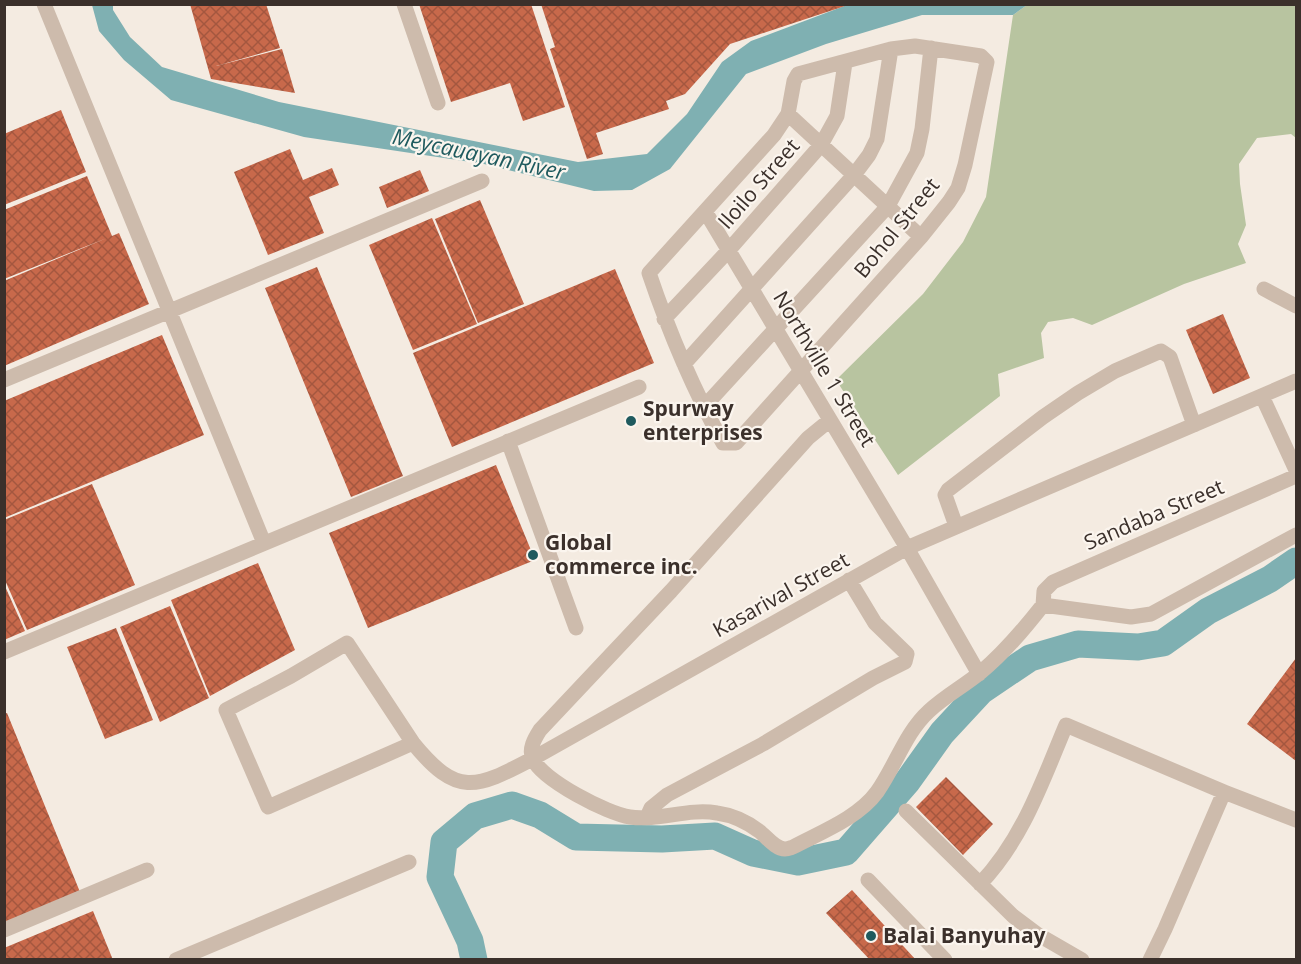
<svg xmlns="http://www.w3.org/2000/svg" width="1301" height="964" font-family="'Open Sans',sans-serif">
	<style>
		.grass { fill: #b8c4a0 }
		.water { fill: #7fb0b2 }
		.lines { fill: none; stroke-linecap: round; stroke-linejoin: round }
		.river { stroke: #7fb0b2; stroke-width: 27 }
		.building { fill: url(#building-cross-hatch) }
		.minor { stroke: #cdbbac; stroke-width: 15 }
		.poi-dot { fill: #1f5a5e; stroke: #fbf5ee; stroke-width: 2 }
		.labels { text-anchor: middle; stroke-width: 4.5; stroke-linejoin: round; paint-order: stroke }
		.street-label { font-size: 21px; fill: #3b302b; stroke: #fbf5ee }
		.poi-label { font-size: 21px; font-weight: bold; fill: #3b302b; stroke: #fbf5ee; text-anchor: start }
		.water-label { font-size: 22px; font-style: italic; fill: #1f5a5e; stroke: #fbf5ee }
	</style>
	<defs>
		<pattern id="building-cross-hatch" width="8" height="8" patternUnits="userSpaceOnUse" patternTransform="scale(1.5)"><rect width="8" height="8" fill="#c8694b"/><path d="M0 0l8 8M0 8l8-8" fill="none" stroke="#a4573f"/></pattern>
	</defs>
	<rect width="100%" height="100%" fill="#f4ebe1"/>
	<path class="grass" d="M1027,5H1296V138L1291,134L1257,138L1239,164L1240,184L1246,225L1238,244L1246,263L1184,284L1092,325L1073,318L1048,322L1041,333L1044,358L998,374L1000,396L898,475L836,380L923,294L963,242L986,197L1013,15Z"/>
	<path class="water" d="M92,5H113V10L130,37L162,67L279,102L578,162L647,154L687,114L722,62L751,41L847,5H1027L1013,15H922L826,44L746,74L670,169L632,190L594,191L484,164L304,137L171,100L124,60L99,31Z"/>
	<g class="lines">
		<path class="river" d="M474,960L470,941L440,877L444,842L475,816L512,805L540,815L576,837L662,839L715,836L753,853L798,862L846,852L907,782L942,733L981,691L1030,658L1078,644L1138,647L1163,643L1208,611L1270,579L1296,561"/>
	</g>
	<path class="building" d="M190,4H266L280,48L216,66L282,49L295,93L211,79Z
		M419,4H531L565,107L523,121L510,83L451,102Z
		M541,4H848V5L730,44L685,94L666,101L669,109L596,133L603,154L587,159L550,49L555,47Z
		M61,110L86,172L4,205V134Z
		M290,149L303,180L332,168L339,185L309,197L324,233L268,255L234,172Z
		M420,170L429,191L387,208L379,187Z
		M87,176L112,236L119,233L149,304L4,366V281L107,238L4,279V210Z
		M480,200L524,304L478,323L435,219Z
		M432,218L477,324L413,350L369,245Z
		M317,267L403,476L351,497L265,288Z
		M615,269L654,363L452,447L413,353Z
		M1223,314L1250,378L1213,394L1186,330Z
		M162,335L204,435L4,518V401Z
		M496,465L535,560L368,628L329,533Z
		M92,484L135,585L27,630L4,578V520Z
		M258,563L295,650L210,696L171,600Z
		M4,584L25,631L4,640Z
		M170,606L209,698L160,722L120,627Z
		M116,628L153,720L105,739L67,647Z
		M1296,658V761L1247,724Z
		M7,713L80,892L4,923V714Z
		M946,777L993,824L963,855L916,807Z
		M852,890L916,960H870L826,913Z
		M93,911L113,960H4V948Z"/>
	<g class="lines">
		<path class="minor" d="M44,4L264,543
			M404,4L438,103
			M915,46L981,56L987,62L965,165L958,188L949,202L921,237L736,443H723C693,389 669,332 649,273L774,135L788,114L794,81L798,74L891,49Z
			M788,114L921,237
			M705,211L907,548L979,674
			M1264,289L1296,306
			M664,319L728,251L821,145L837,116L845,63
			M684,364L854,175L869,155L877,139L891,49
			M4,380L482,181
			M1262,396L1296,470
			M703,408L888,206L917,153L922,129L931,48
			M830,420L808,438L671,591L540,730C535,738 528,749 533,759C542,780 608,814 630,817C659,821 688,808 717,813C732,815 747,822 759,831C766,836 775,849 785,849C788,849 790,848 793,847C821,832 858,818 877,792C896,765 905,733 929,711C945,696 964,686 981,672C1005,652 1024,629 1043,605
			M508,441L576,628
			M956,526L945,495L948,490L1043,417L1078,393L1115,371L1161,351L1170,357L1194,425
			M1043,605L1044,591L1053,582L1296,476
			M1043,605L1131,617L1151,614L1296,535
			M4,652L639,387
			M413,743L268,807L226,710L291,676L347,643L413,743C457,797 475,789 532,759L907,548L1296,381
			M906,811L1013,916L1037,934L1082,960
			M647,817L651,808L667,795L763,744L873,678L905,662L907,654L875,623L849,580
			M868,880L945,960
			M980,884C1023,839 1042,782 1066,725L1224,792L1296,820
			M4,930L147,870
			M176,960L409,862
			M1150,960L1165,929L1224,792"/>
	</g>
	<g class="poi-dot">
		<circle cx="631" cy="421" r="6"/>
		<circle cx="533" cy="555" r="6"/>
		<circle cx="871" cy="936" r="6"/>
	</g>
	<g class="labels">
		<g class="street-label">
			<text transform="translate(759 184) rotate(-49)" y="7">Iloilo Street</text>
			<text transform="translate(897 228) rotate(-51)" y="7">Bohol Street</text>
			<text transform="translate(824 369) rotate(59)" y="7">Northville 1 Street</text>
			<text transform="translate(1154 515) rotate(-23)" y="7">Sandaba Street</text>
			<text transform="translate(781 595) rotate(-29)" y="7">Kasarival Street</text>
		</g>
		<g class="poi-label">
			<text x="643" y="416">Spurway<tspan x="643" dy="24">enterprises</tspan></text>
			<text x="545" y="550">Global<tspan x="545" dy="24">commerce inc.</tspan></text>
			<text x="883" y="943">Balai Banyuhay</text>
		</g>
		<g class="water-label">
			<text transform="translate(479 154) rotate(12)" y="8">Meycauayan River</text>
		</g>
	</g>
	<rect width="1301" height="964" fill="none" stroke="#3b302b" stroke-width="12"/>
</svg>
